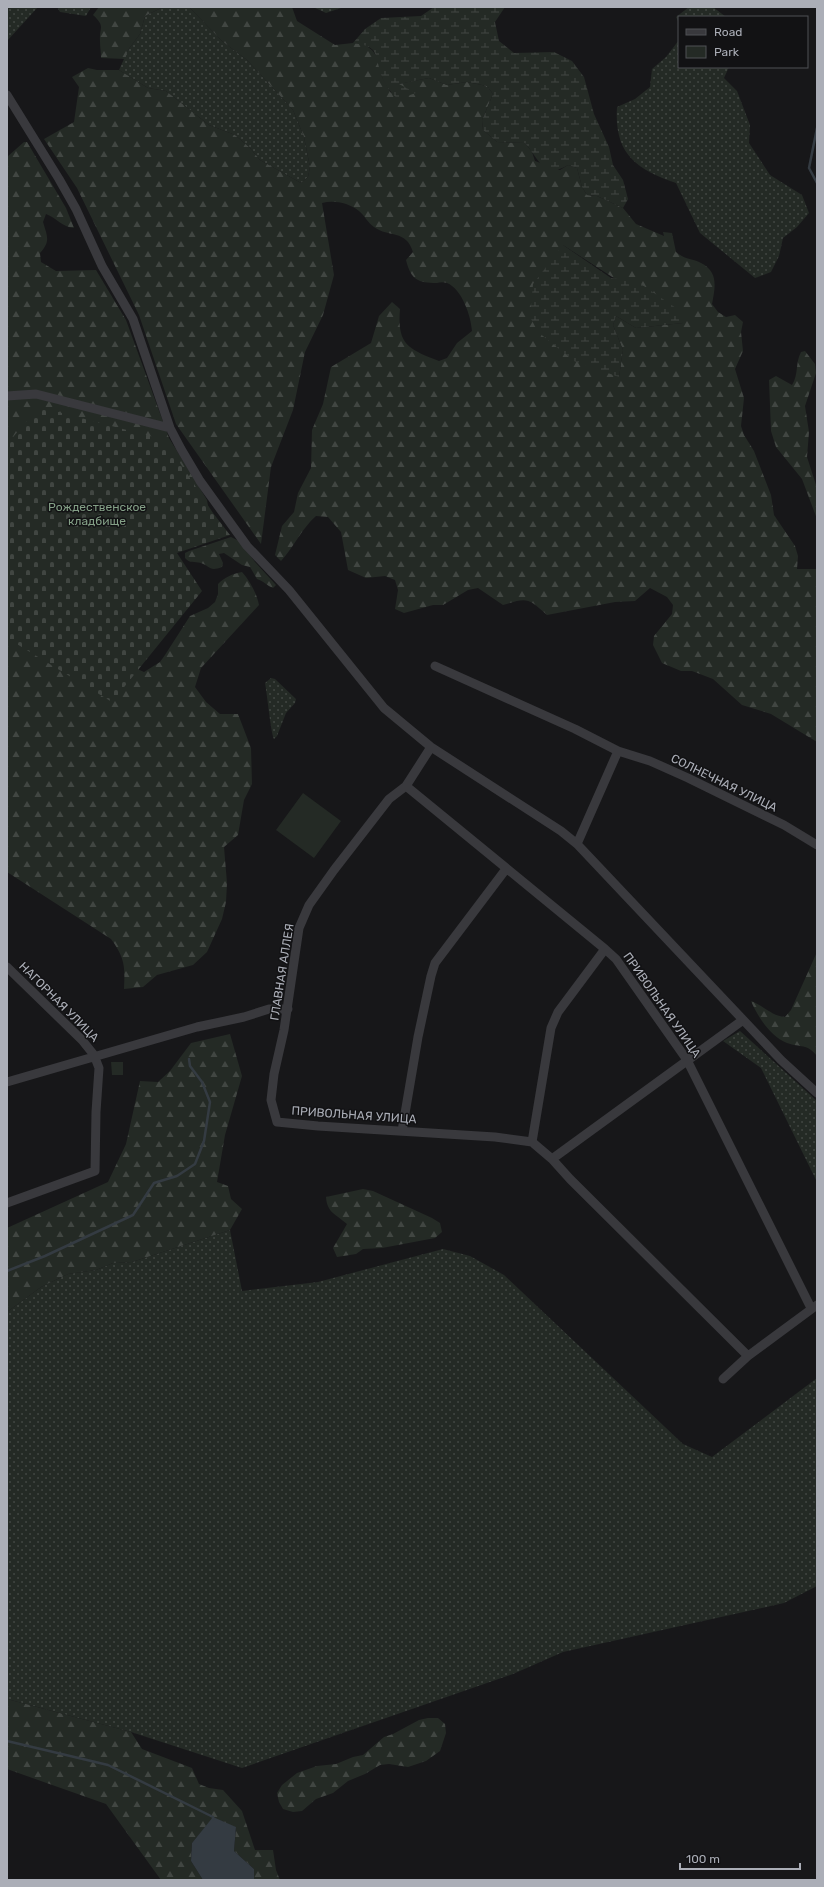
<svg xmlns="http://www.w3.org/2000/svg" width="824" height="1887" font-family="Rubik,sans-serif">
	<style>
		.grass { fill: url(#grass-dots) }
		.forest { fill: url(#forest-firs); fill-rule: evenodd }
		.wetland { fill: url(#wetland-marsh) }
		.cemetery { fill: url(#cemetery-stones) }
		.green { fill: #242a25 }
		.water { fill: #343b42 }
		.lines { fill: none; stroke-linecap: round; stroke-linejoin: round }
		.stream { stroke: #343b42; stroke-width: 2.5 }
		.minor { stroke: #39393d; stroke-width: 9 }
		.labels { text-anchor: middle; stroke-width: 3; stroke-linejoin: round; paint-order: stroke }
		.park-label { font-size: 12px; fill: #84a087; stroke: #121214 }
		.street-label { font-size: 12px; fill: #abaeb7; stroke: #121214 }
	</style>
	<defs>
		<pattern id="grass-dots" width="8" height="8" patternUnits="userSpaceOnUse"><rect width="8" height="8" fill="#242a25"/><path d="M2 2h.1M6 6h.1" fill="none" stroke="#414642" stroke-width="1.8" stroke-linecap="round"/></pattern>
		<pattern id="forest-firs" width="22" height="20" patternUnits="userSpaceOnUse"><rect width="22" height="20" fill="#242a25"/><path d="M5 1l3.5 6h-7zM16 11l3.5 6h-7z" fill="#414642"/></pattern>
		<pattern id="wetland-marsh" width="20" height="14" patternUnits="userSpaceOnUse"><rect width="20" height="14" fill="#242a25"/><path d="M1 5h8M5 5V1M11 12h8M15 12V8" fill="none" stroke="#414642"/></pattern>
		<pattern id="cemetery-stones" width="16" height="16" patternUnits="userSpaceOnUse"><rect width="16" height="16" fill="#242a25"/><path d="M2 7V4a2 2 0 0 1 4 0v3zM10 15v-3a2 2 0 0 1 4 0v3z" fill="#414642"/></pattern>
	</defs>
	<rect width="100%" height="100%" fill="#171719"/>
	<path class="grass" d="M7,7H38L7,41Z
		M57,7H91L86,16L60,12Z
		M163,7H189L222,41L247,60L293,110L304,137L310,167L308,177L301,183L260,160L250,148L235,135L209,125L166,91L148,88L119,70L128,50L140,34L145,16Z
		M313,7H344L326,13Z
		M689,7H713L726,17H679V23L676,17Z
		M679,40V67H729L724,78L737,91L750,125L749,143L770,175L802,195L809,213L797,227L783,238L779,256L771,272L755,278L700,233L676,183C635,169 614,153 617,107L635,99L650,87L652,69L666,57Z
		M271,678L275,679L296,699L295,703L286,713L277,736L274,739C271,734 267,693 265,683Z
		M740,1031L817,1101V1182L761,1068L723,1041Z
		M230,1230L242,1291L318,1282L443,1249L470,1256L504,1275L683,1444L712,1457L817,1378V1586L784,1603L563,1652L513,1674L242,1768L131,1732L7,1699V1312L41,1287L68,1274L96,1270L113,1263L132,1262Z"/>
	<path class="forest" d="M99,7H163L145,16L140,34L128,50L125,59L101,58C101,52 100,47 100,41C99,27 106,27 93,15Z
		M189,7H292L297,21L335,45L353,43L364,44L372,50L378,58L382,77L391,93L398,84L429,78L447,85L467,82L487,86L493,94L482,120L483,130L497,142L525,143L532,152L535,161L560,170L568,165L577,168L582,187L587,195L597,196L623,208L636,224L664,236L663,232L672,233L676,252C685,260 692,258 701,263C719,272 715,288 712,304L718,312L726,317L735,315L743,322L741,332L743,351L735,369L744,398L741,426L744,435L754,451L771,495L774,515L795,546L798,556L797,569H816L817,571V742L771,714L742,705L713,679L692,671H681L662,663L653,645L654,636L672,614L673,605L667,597L650,588L635,601L615,602L547,615C527,597 527,598 503,605L478,588L468,590L443,605H433L404,613L395,609L398,590L395,580L385,576L366,578L348,570L341,532L328,517L316,516C302,528 294,547 281,561L275,555L282,526L294,512L298,493L311,468L312,430L323,404L331,367L371,343L379,316L392,302L400,309C397,345 408,349 439,361L447,358L457,343L472,331C471,316 462,289 447,283C444,282 440,282 437,283C418,283 411,280 406,260L413,252C406,229 389,238 374,227C368,223 365,216 359,211C349,203 334,200 322,203L334,275L323,315L305,352L293,410L271,467L261,544L176,424L139,315L77,188L44,139L74,122L79,87L72,77L88,68L97,70H119L148,88L166,91L209,125L235,135L250,148L260,160L301,183L308,177L310,167L304,137L293,110L247,60L222,41ZM563,245L683,323L636,328L616,316L613,325L623,350L619,377Z
		M24,142H27L66,208L74,228C62,227 57,218 46,214L43,222C47,236 51,241 40,253L41,262L56,271L96,270L126,320L169,438L207,500L209,512L181,532L135,668L144,672L160,662L165,655L190,616L208,608L215,602L218,594V584C225,577 232,574 242,572C250,581 257,594 259,605L201,668L195,687L206,702L220,714H238L251,748L252,784L244,800L238,835L224,847L227,883L226,902L222,919L207,952L193,965L157,975L143,987L124,989C125,966 125,958 111,939L7,872V157Z
		M805,351L815,364L816,373L805,406L809,432L807,457L817,488V519L802,479L776,447L771,431L769,380L776,376L792,385C799,374 795,363 801,352Z
		M231,537L239,541L255,562L276,585L273,588C267,586 264,581 257,579L250,567L242,565L224,553L219,554L223,563L222,567C209,572 210,566 201,563C194,561 190,564 185,558V553L189,551Z
		M817,952V1056C807,1043 801,1048 787,1043C770,1036 758,1017 751,1001C764,1006 772,1016 785,1017L791,1010Z
		M230,1034L242,1076L225,1135L217,1182L228,1186L231,1199L242,1209L230,1230L132,1262L113,1263L96,1270L68,1274L41,1287L7,1312V1228L108,1182L126,1144L140,1081L158,1082L170,1071L191,1043Z
		M363,1189L373,1191L432,1218L440,1223L442,1232L435,1238L382,1248L363,1249L356,1254L337,1257L333,1248L347,1224C336,1214 327,1213 326,1197Z
		M7,1699L131,1732L142,1749L192,1768L199,1784L209,1788L223,1790L242,1811L255,1850H273L276,1870L280,1880H254V1869L234,1851L236,1828L213,1818L192,1843L191,1861L203,1880H161L106,1804L7,1769Z
		M428,1718H438L445,1724L446,1733L440,1751L426,1761L408,1767L389,1764L380,1765L365,1774L348,1781L333,1793L316,1799L302,1811L293,1812L283,1809L279,1802L277,1793L282,1785L297,1773L317,1766L336,1764L353,1757L363,1755L384,1737L393,1734L419,1720Z"/>
	<path class="wetland" d="M434,7H505L495,22L499,41L514,53L554,52L572,61L584,77L594,114L609,147L613,165L623,180L628,199L623,208L597,196L587,195L582,187L577,168L568,165C544,180 538,158 525,143L497,142L483,130L482,120L493,94L487,86L467,82L447,85L429,78L399,84L416,93L398,99C391,93 385,85 382,77C374,56 381,46 353,43L365,29L381,18L421,16Z
		M563,245L611,278L638,282L676,308L683,323L636,328L616,316L613,325L623,350L619,377L574,361L538,332L530,317L533,284Z"/>
	<path class="cemetery" d="M39,407L165,440L213,513L230,535L177,553L202,591L112,702L7,638V444Z"/>
	<path class="green" d="M303,793L341,821L314,858L276,830Z
		M111,1062H123V1075H112Z"/>
	<path class="water" d="M213,1817L236,1827L234,1851L254,1869V1880H203L191,1861L192,1843Z"/>
	<g class="lines">
		<path class="stream" d="M817,128L809,168L817,183
			M7,1271L45,1256L133,1215L154,1183L177,1176L195,1164L204,1141L210,1102L202,1082L190,1066L189,1059
			M7,1741L108,1765L213,1817V1819"/>
		<path class="minor" d="M7,95L59,179L76,209L102,266L133,319L170,428L181,449L200,481L247,546L289,590L384,708L431,747L561,831L577,844L781,1060L817,1093
			M7,396L36,394L170,428
			M435,666L575,729L618,751L650,761L688,778L784,825L817,845
			M431,747L406,786L389,799L334,870L309,905L299,928L284,1030L274,1074L271,1100L277,1122L318,1126L495,1137L532,1142L552,1159L570,1179L748,1356
			M406,786L605,949L616,959L687,1060L811,1308
			M577,844L618,751
			M7,967L82,1040L94,1055L99,1068L96,1112L95,1171L7,1203
			M7,1082L197,1027L244,1017L269,1009H288
			M402,1131L418,1037L431,976L435,963L506,869
			M532,1142L551,1028L558,1012L605,949
			M552,1159L743,1020
			M723,1379L748,1356L817,1305"/>
	</g>
	<g class="labels">
		<g class="park-label">
			<text x="97" y="511">Рождественское<tspan x="97" dy="14">кладбище</tspan></text>
		</g>
		<g class="street-label">
			<text transform="translate(724 783) rotate(26)" y="4">СОЛНЕЧНАЯ УЛИЦА</text>
			<text transform="translate(282 972) rotate(-81)" y="4">ГЛАВНАЯ АЛЛЕЯ</text>
			<text transform="translate(59 1002) rotate(45)" y="4">НАГОРНАЯ УЛИЦА</text>
			<text transform="translate(662 1005) rotate(55)" y="4">ПРИВОЛЬНАЯ УЛИЦА</text>
			<text transform="translate(354 1115) rotate(4)" y="4">ПРИВОЛЬНАЯ УЛИЦА</text>
		</g>
	</g>
	<rect width="824" height="1887" fill="none" stroke="#abaeb7" stroke-width="16"/>
	<rect x="678" y="16" width="130" height="52" fill="#121214" stroke="#4f5055"/>
	<rect x="686" y="29" width="20" height="6" fill="#39393d" stroke="#4f5055"/>
	<text x="714" y="36" font-size="12" fill="#abaeb7">Road</text>
	<rect x="686" y="46" width="20" height="12" fill="#242a25" stroke="#4f5055"/>
	<text x="714" y="56" font-size="12" fill="#abaeb7">Park</text>
	<path d="M680 1863v6h120v-6" fill="none" stroke="#abaeb7" stroke-width="2"/>
	<text x="686" y="1863" font-size="12" fill="#abaeb7" stroke="#121214" stroke-width="3" paint-order="stroke">100 m</text>
</svg>
